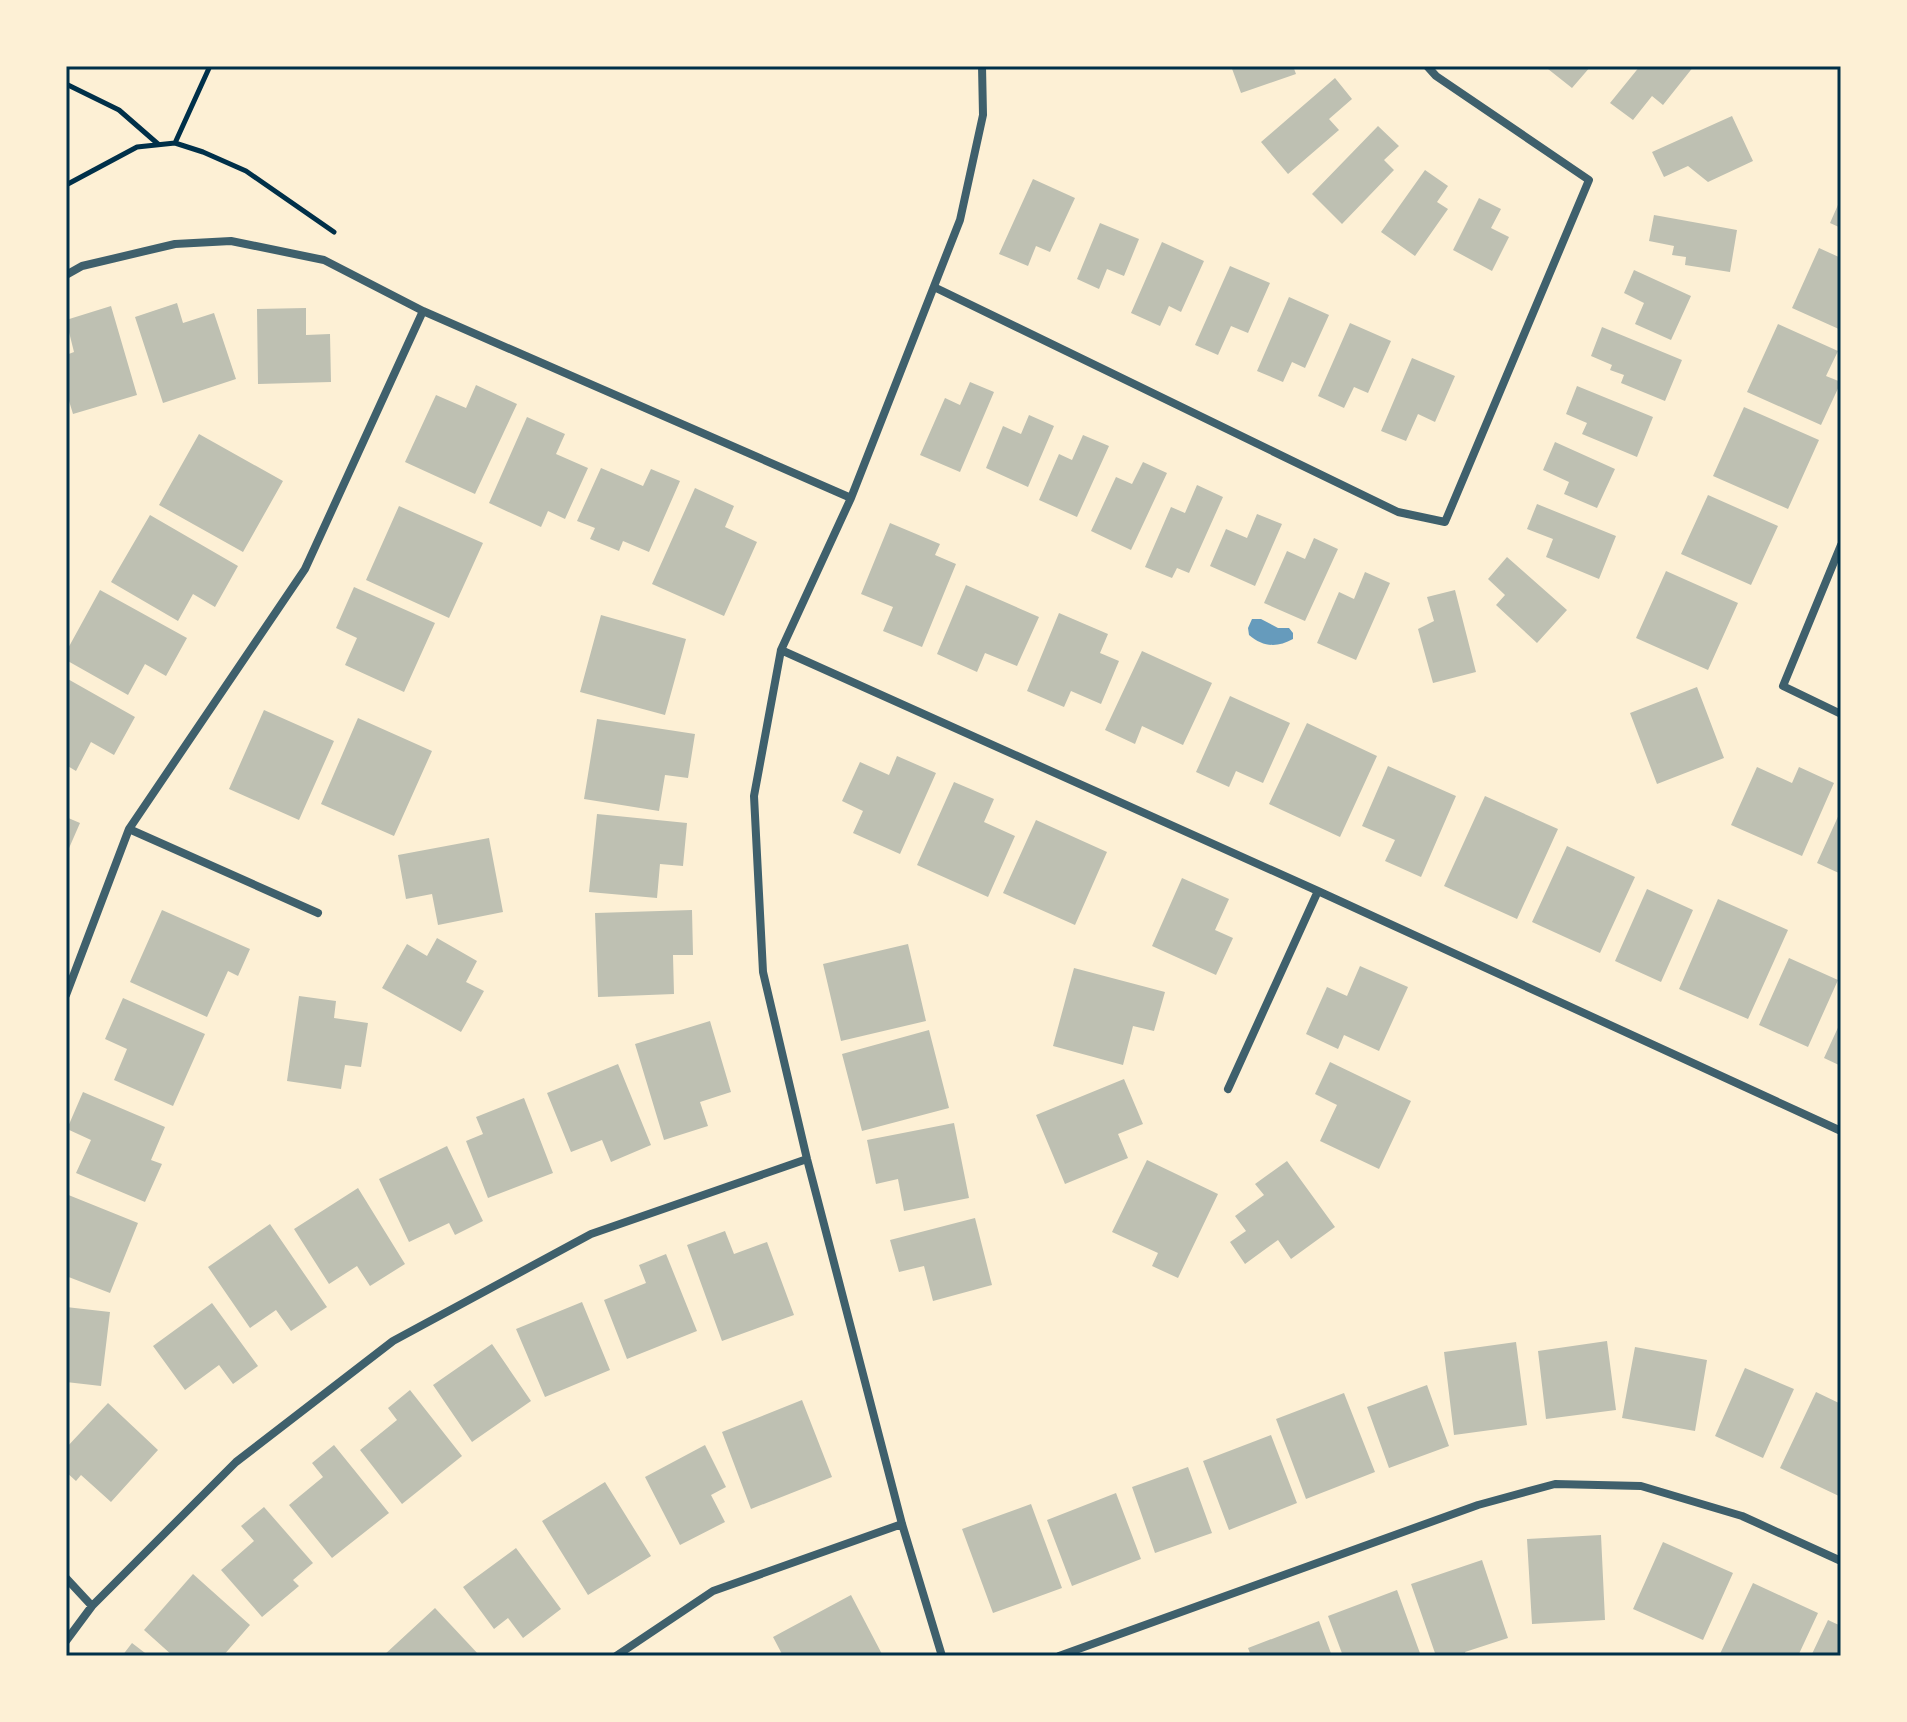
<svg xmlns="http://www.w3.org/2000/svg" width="1907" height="1722" font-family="'Work Sans',sans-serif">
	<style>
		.water { fill: #669bbc }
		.building { fill: #bec0b2 }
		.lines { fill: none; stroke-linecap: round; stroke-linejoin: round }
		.path { stroke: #003049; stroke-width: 5 }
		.minor { stroke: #3f606c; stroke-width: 8 }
		.neatline { fill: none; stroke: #003049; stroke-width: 3 }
	</style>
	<rect width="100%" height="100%" fill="#fdf0d5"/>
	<path class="water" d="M1252,619H1261L1278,628H1289L1293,633V639C1277,648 1263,647 1249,635L1248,628Z"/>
	<path class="building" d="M1231,66H1293L1296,74L1241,93Z
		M1551,66H1591L1572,88L1548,69Z
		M1640,66H1694L1663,105L1652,96L1633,120L1610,103Z
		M1335,78L1352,99L1329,119L1339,130L1288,174L1261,142Z
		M1732,116L1753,161L1708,182L1688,166L1664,177L1652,152Z
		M1378,126L1399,146L1384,160L1394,170L1342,224L1312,194Z
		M1425,170L1448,186L1437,202L1448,209L1415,256L1381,232Z
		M1033,179L1075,198L1050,252L1036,246L1028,266L999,254Z
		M1479,198L1501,209L1491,228L1509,237L1492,271L1453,250Z
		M1841,198V228L1830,223Z
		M1654,215L1737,230L1730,272L1685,265L1686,257L1672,255L1674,246L1649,241Z
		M1100,223L1139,239L1124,276L1107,269L1099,289L1077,279Z
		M1162,242L1204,261L1181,312L1169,306L1160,326L1131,313Z
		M1819,248L1841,258V330L1792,308Z
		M1230,266L1270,283L1248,333L1231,326L1218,355L1195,345Z
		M1634,270L1691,296L1671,340L1635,324L1644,303L1624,293Z
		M1289,297L1329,315L1305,368L1292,362L1283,382L1257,371Z
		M177,303L183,323L214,313L236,379L163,403L135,317Z
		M111,306L137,395L73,414L66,391V355L74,352L66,320Z
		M306,308V335L330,334L331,382L258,384L257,309Z
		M1350,323L1391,341L1368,393L1354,387L1344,408L1318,396Z
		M1778,324L1838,351L1826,376L1841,382L1821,425L1747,392Z
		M1602,327L1682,360L1665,401L1621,383L1624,375L1610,370L1612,365L1591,356Z
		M1412,358L1455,376L1435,422L1418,414L1406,441L1381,431Z
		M970,382L994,392L960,472L920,455L945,398L960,405Z
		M476,385L517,404L475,494L405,462L436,395L466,408Z
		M1577,386L1653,417L1637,457L1582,434L1587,423L1566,414Z
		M1744,407L1819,440L1788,509L1713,476Z
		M1029,415L1054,426L1028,487L986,468L1003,426L1021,434Z
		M527,417L565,434L556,454L588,468L565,519L548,511L541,527L489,503Z
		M199,434L283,481L243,552L159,505Z
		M1083,435L1109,446L1077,517L1039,500L1059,454L1072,460Z
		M1555,442L1615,469L1597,508L1564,494L1569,482L1543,470Z
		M1143,462L1167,473L1131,550L1091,531L1116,477L1132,484Z
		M601,468L643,486L651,469L680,481L649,552L623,541L619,551L590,539L595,528L577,521Z
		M1197,485L1223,497L1189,573L1177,568L1172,578L1145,567L1171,507L1185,513Z
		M695,488L734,506L725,527L757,542L724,616L652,584Z
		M1708,495L1778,526L1751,585L1681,554Z
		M1537,504L1616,536L1599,579L1546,557L1553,539L1527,529Z
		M399,506L483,543L449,618L366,580Z
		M1257,514L1282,524L1255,586L1210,566L1226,529L1247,538Z
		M150,515L238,566L215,607L193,594L178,621L111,582Z
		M890,523L940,544L935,555L956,564L922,647L883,631L893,607L861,594Z
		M1314,538L1338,549L1305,621L1264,603L1287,551L1305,559Z
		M1507,557L1567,610L1537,643L1496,605L1505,595L1488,579Z
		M1666,571L1738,603L1708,670L1636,638Z
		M1365,572L1390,583L1356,660L1317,643L1339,592L1354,599Z
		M966,585L1039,617L1017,666L985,653L977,672L937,654Z
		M354,587L435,623L404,692L345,665L357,638L336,628Z
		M100,590L187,638L166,676L145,664L128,695L66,660V652Z
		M1455,590L1476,672L1433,683L1418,629L1434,621L1427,597Z
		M1059,613L1108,634L1100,653L1119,661L1101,704L1071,691L1064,707L1027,691Z
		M601,615L686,639L665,715L580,692Z
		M1142,651L1212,683L1183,745L1142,726L1135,744L1105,730Z
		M66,678L135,717L114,755L91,742L76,771L66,765Z
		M1697,687L1724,758L1657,784L1630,713Z
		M1230,696L1290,723L1263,783L1236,771L1229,787L1196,772Z
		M264,710L334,741L299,820L229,789Z
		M358,718L432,751L394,836L321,804Z
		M597,719L695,734L688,778L665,775L659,811L584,799Z
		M1307,723L1377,756L1340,837L1269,804Z
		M897,756L936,773L900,854L853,833L863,811L842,801L860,762L889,775Z
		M1388,766L1456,796L1421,877L1385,861L1395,840L1362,826Z
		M1757,767L1792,783L1799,767L1834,783L1802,856L1731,825Z
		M954,782L994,799L984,822L1015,836L988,897L917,865Z
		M1485,796L1558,829L1517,919L1444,886Z
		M1841,810V874L1817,863Z
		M597,814L687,823L683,866L660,864L657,898L589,892Z
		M66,817L80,823L66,855Z
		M1036,820L1107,852L1075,925L1003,893Z
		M489,838L503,912L438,925L432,894L406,899L398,855Z
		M1567,846L1635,877L1600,953L1532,922Z
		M1182,878L1229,899L1215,930L1233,938L1216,975L1152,946Z
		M1647,889L1693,910L1661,982L1615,961Z
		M1718,899L1788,930L1748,1019L1679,989Z
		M162,910L250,949L238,976L228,971L207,1017L130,982Z
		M692,910L693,955H673L674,994L598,997L595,913Z
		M437,938L477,961L466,982L484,991L461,1032L382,988L407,944L427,956Z
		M908,944L926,1021L841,1041L823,964Z
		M1789,958L1838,980L1808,1047L1759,1025Z
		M1360,966L1408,987L1379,1051L1344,1035L1338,1049L1306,1034L1327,987L1347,996Z
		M1074,968L1165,992L1154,1031L1133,1026L1123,1065L1053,1046Z
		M299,996L336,1001L334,1018L368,1023L361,1067L345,1065L341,1089L287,1081Z
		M123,998L205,1034L173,1106L114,1080L127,1049L105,1039Z
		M710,1021L731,1092L700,1102L708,1126L664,1140L635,1044Z
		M1841,1021V1066L1824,1058Z
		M929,1030L949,1108L862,1131L842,1054Z
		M1330,1062L1411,1101L1379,1169L1320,1141L1337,1105L1315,1094Z
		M618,1064L651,1145L611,1162L602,1140L571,1152L547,1093Z
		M1124,1079L1143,1124L1118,1134L1128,1158L1065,1184L1036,1115Z
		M83,1092L165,1127L151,1160L162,1164L145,1202L76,1173L91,1140L67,1129Z
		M524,1098L553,1173L488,1198L466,1141L483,1134L476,1117Z
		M954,1123L969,1198L904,1211L898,1179L876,1184L867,1140Z
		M447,1146L483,1221L455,1235L449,1223L409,1242L379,1179Z
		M1147,1160L1218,1194L1178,1278L1152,1266L1158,1253L1112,1232Z
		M1287,1161L1335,1227L1291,1259L1278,1240L1245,1264L1230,1242L1246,1231L1235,1216L1264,1195L1255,1184Z
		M358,1188L405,1264L370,1286L357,1266L329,1284L294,1229Z
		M66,1194L138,1223L110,1293L66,1276Z
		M975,1218L992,1285L933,1301L924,1266L899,1272L890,1240Z
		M270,1224L327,1307L291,1331L276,1310L250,1328L208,1267Z
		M725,1231L734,1254L767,1242L794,1315L722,1341L687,1245Z
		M666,1254L697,1331L627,1359L604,1300L646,1283L639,1265Z
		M582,1302L610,1370L545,1397L516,1329Z
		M212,1303L258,1366L233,1384L219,1365L185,1390L153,1346Z
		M66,1307L110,1312L101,1386L66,1382Z
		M1607,1341L1616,1410L1546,1419L1538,1351Z
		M1516,1342L1527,1425L1454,1435L1444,1352Z
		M492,1344L531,1401L472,1442L433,1385Z
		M1635,1347L1707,1360L1695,1431L1622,1418Z
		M1745,1368L1794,1389L1763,1458L1715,1436Z
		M1427,1385L1449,1446L1389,1468L1367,1407Z
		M410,1390L462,1456L402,1504L360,1450L397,1420L388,1408Z
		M1816,1392L1841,1404V1497L1780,1468Z
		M1344,1393L1375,1472L1306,1499L1276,1419Z
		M802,1400L832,1477L751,1509L722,1432Z
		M108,1403L158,1450L111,1502L81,1475L76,1481L66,1472V1448Z
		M1271,1435L1297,1503L1229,1530L1203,1461Z
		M334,1445L389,1513L332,1558L289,1505L323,1477L312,1463Z
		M705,1445L726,1487L711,1495L725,1522L680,1545L645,1477Z
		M1188,1467L1212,1533L1155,1553L1132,1487Z
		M605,1482L651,1556L588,1595L542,1521Z
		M1116,1493L1141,1559L1072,1586L1047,1520Z
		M1031,1504L1062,1588L993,1613L962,1529Z
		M264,1507L313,1563L293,1580L299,1586L262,1617L221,1570L254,1541L241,1526Z
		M1601,1535L1605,1620L1532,1624L1527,1539Z
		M1663,1542L1733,1573L1703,1640L1633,1609Z
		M516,1548L561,1609L523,1638L508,1618L494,1629L463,1587Z
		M1482,1560L1508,1638L1465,1652L1466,1656H1436L1411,1584Z
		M193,1574L250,1625L223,1656H173L144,1630Z
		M1753,1583L1818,1613L1798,1656H1719Z
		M1397,1590L1421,1656H1343L1328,1616Z
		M851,1595L883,1656H783L773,1637Z
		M435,1608L480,1656H383Z
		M1828,1620L1841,1626V1656H1811Z
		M1319,1621L1332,1656H1251L1248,1648Z
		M132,1643L149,1656H122Z"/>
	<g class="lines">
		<path class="path" d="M66,84L119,110L158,144
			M175,143L203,152L246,171L334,232
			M66,185L137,147L175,143L210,66"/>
		<path class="minor" d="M66,275L82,266L175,244L231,241L324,260L423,311L851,498
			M934,287L1398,512L1445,522L1589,180L1436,76L1427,66
			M1841,545L1783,686L1841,714
			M781,650L1318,891L1841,1131
			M129,829L318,913
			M66,995L129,829L305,569L423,311
			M1228,1089L1318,891
			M66,1578L92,1606
			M66,1641L92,1606L236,1462L393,1341L591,1234L807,1159
			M616,1656L713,1591L902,1524
			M942,1656L902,1524L807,1159L763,972L754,796L781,650L851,498L960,220L983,115L982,66
			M1059,1656L1478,1505L1555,1484L1641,1486L1742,1516L1841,1561"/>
	</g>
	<rect width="1907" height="1722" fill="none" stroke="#fdf0d5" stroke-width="136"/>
	<rect x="68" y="68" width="1771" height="1586" class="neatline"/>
</svg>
